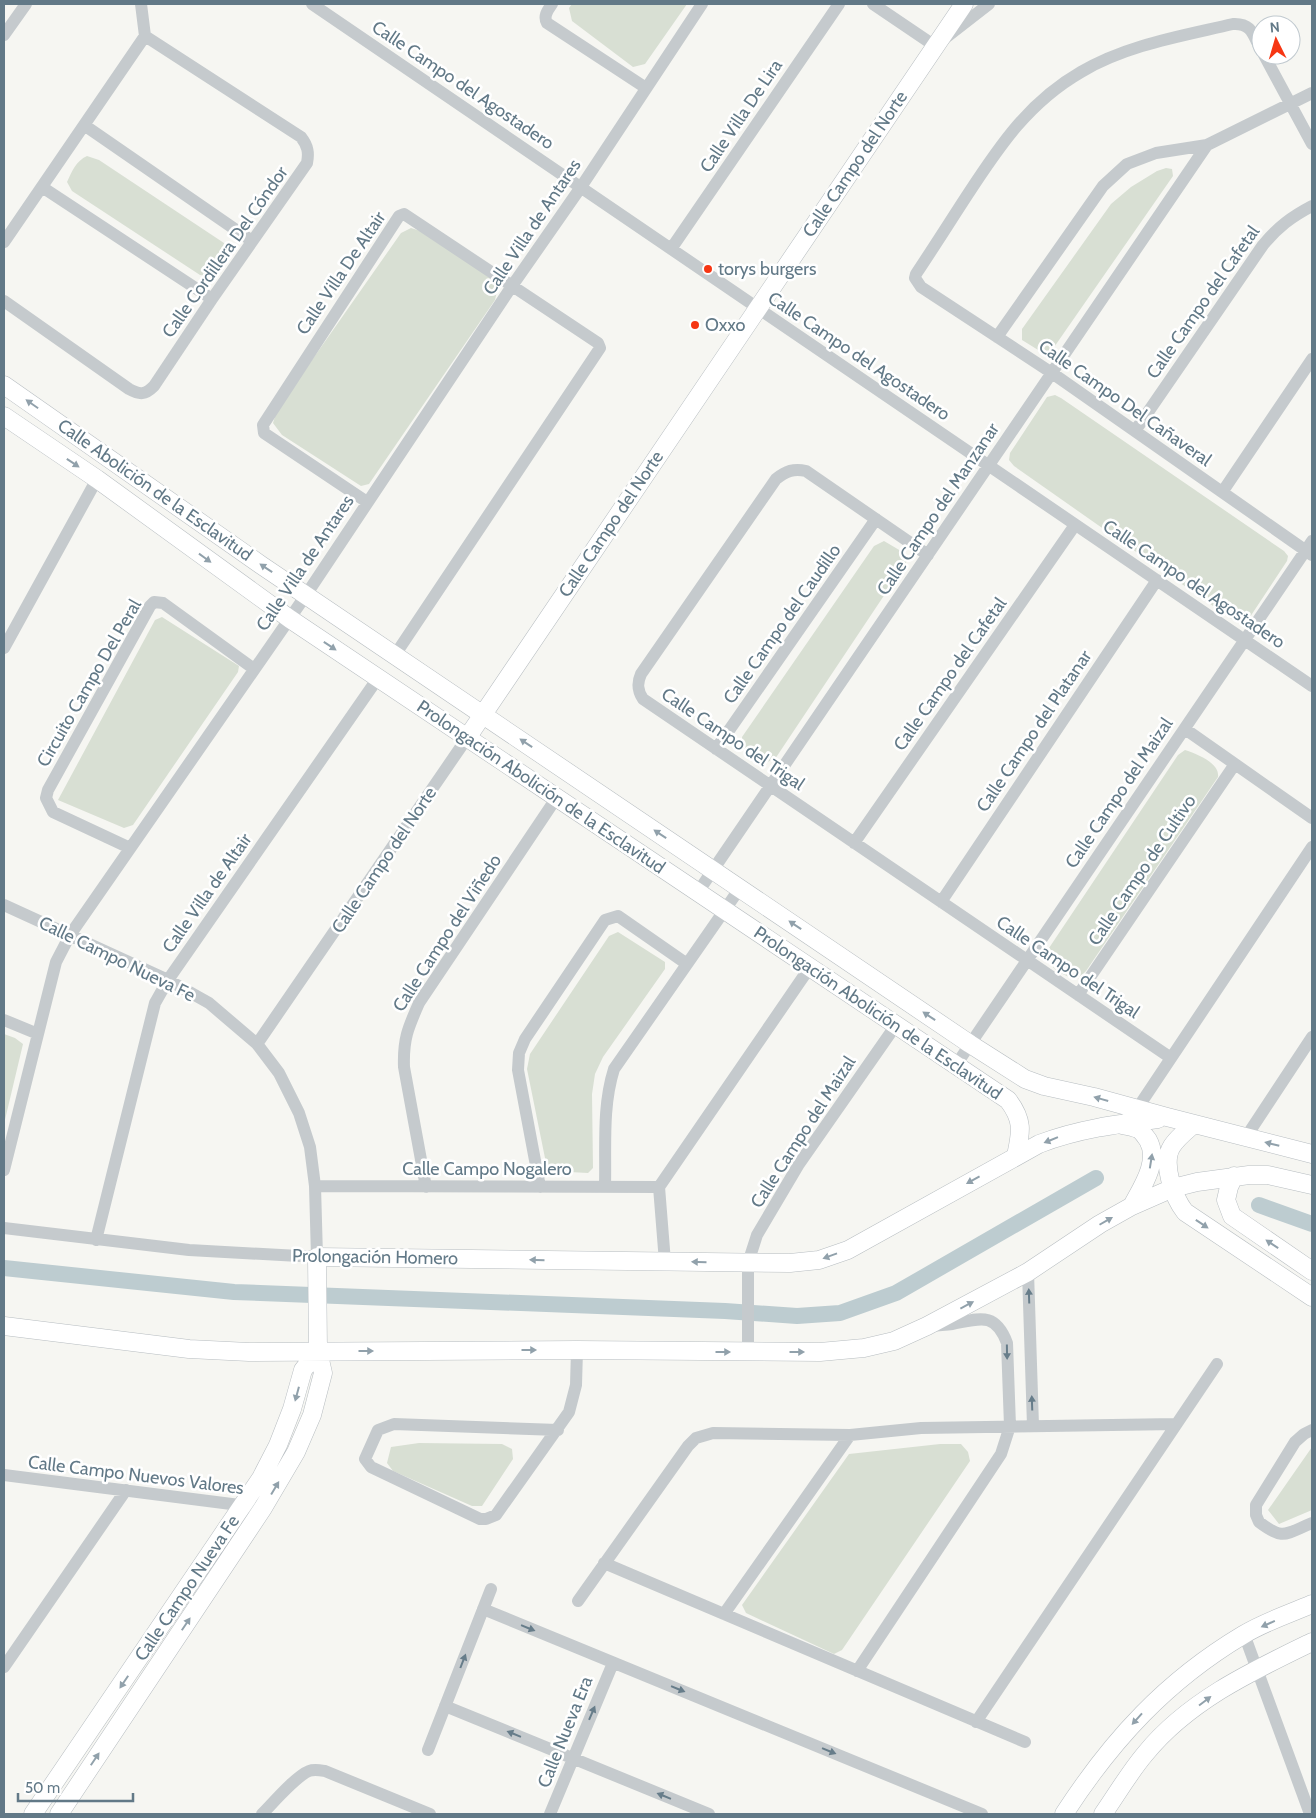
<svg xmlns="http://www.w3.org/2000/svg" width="1316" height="1818" font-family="Cabin,sans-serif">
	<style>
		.green { fill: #d8dfd3 }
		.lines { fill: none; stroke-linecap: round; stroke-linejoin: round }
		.canal { stroke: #bdccd0; stroke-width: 16 }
		.secondary-casing { stroke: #b7bdc1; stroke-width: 19 }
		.street { stroke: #c5cacd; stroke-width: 12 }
		.secondary { stroke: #fff; stroke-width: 18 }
		.oneway { fill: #91a1ab }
		.oneway2 { fill: #677d8a }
		.poi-dot { fill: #f63613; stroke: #fff; stroke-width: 2 }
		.labels { text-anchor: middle; stroke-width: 5; stroke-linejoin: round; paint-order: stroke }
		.street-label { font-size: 18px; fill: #627987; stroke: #fff }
		.poi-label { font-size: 18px; fill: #627987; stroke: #fff; text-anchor: start }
	</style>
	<rect width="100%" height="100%" fill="#f6f6f2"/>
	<path class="green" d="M572,4H687L645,64L633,67L572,21L569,8Z
		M87,156L99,160L227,245C228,255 221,275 209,276C206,276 203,275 200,275L72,191L67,182C72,171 76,161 87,156Z
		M1166,168L1172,169L1173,176L1050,353H1043L1022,340V329L1111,204L1131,187L1157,171Z
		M411,228L430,234L494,281L497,291L495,300L369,484L361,486L282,435L273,423L277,410L401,233Z
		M1055,395L1061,398L1284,551L1288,556L1287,561L1248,620L1241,622L1233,620L1014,466L1009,460L1010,453L1047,397Z
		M884,541L906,554L907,561L775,759L767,762L743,748L742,737L874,546Z
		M162,617L239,666L238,672L133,825L124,828L58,800L155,620Z
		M1185,750C1197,754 1220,763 1218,777L1086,971L1078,979C1064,977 1045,967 1047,951L1178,755Z
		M618,932L665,962V969L603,1057L595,1074L592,1094L593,1168L588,1173L551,1171L546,1163L527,1069L530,1054L609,936Z
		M4,1034L15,1038L23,1044L4,1124Z
		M419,1443L502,1444L512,1449L513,1459L482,1506H472L393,1471L387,1463L391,1447Z
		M940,1444H961L968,1452L970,1461L842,1650L834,1654L746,1613L742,1605L849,1454Z
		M1312,1447V1510L1279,1524L1268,1510Z"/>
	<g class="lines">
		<path class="canal" d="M1259,1205L1312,1224
			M4,1268L234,1292L725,1311L797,1316L840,1313L896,1293L1096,1178"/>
		<g class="secondary-casing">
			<path id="secondary" d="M4,385L261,565L970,1044L1025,1079L1044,1086L1094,1097L1167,1117L1312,1154
				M4,416L97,479L290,619L1008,1100C1024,1121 1021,1132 1016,1156
				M467,738L964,4
				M1194,1124C1186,1131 1178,1137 1172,1146C1161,1163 1174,1198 1185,1212L1312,1297
				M1122,1125C1127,1126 1133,1127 1138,1129C1142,1131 1145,1136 1148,1140C1160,1161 1142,1187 1132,1206
				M1234,1176L1229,1187L1226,1200L1232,1216L1312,1271
				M4,1326L189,1349L249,1352L577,1350L820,1352L864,1348L894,1341L927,1326L1028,1272L1100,1224L1132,1206L1173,1188L1197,1182L1249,1175H1268L1312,1185
				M33,1814L261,1478L278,1445L292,1409L303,1370L318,1351
				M59,1814L263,1508L296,1452L312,1415L323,1373L318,1351L317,1257L790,1263L819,1260L848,1250L1039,1144C1078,1129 1117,1124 1158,1119
				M1064,1814C1112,1740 1166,1681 1243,1635C1264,1622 1289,1614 1312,1604
				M1103,1814C1117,1794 1129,1773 1145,1754C1188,1701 1252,1671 1312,1642"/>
		</g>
		<path class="street" d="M312,4L1312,686
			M552,4C548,10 543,16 547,23L646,88
			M873,4L935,46L989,4
			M4,35L26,4
			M1261,50C1253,35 1252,23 1233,24C1182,36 1126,45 1081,72C1029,102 1000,145 968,194C951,220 934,247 916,274L915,278L921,287L1052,373L1312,555
			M1264,55L1312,144
			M84,125L252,241
			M42,187L212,299
			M4,242L145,36
			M671,249L839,4
			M4,301L129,389C140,395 145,395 154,386L212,299L307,163C309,153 308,146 301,137L145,36L141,4
			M997,337L1103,186L1127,164L1156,153L1207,145L1312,93
			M1135,431L1263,245C1278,227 1291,217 1312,206
			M1223,491L1312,359
			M367,502L264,433L263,425L399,216L404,214L598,343L600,348L395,655
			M928,555L806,471C794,468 786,471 776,479L641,674C637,683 637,690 643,699L1171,1058
			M4,648L97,479
			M1185,729L1312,818
			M716,749L876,519
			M854,843L1075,525
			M130,848L53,812L46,798L48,790L150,606L154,602L163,603L254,669
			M698,892L1207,145
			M941,902L1157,580
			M4,905L168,980L209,1003L257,1044L279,1073L299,1113L310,1147L315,1186L317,1257L189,1250L4,1228
			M1078,995L1235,764
			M4,1020L38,1034
			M257,1044L467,738
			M956,1065L1312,541
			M1137,1109L1312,847
			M1246,1137L1312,1037
			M4,1170L56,962L70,935L306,595L512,286L581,187L702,4
			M315,1186L659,1187
			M426,1187L404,1067C403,1039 408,1028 419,1003L557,797
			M540,1187L518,1070L519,1053L525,1039L605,920L618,916L687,964
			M605,1187C606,1148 602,1107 614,1069L740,888
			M96,1240L155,1003L168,980L378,678
			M665,1262L659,1187L810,967
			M1028,1272L1033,1426
			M748,1352V1263L757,1235L799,1164L896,1025
			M558,1430L394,1424L378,1430L365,1459L371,1467L480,1519H486L496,1515L569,1412L576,1385L577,1350
			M1312,1430L1304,1434L1295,1442L1256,1505V1515L1259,1522C1284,1541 1285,1534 1312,1523
			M4,1475L263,1508
			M604,1563L1025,1742
			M578,1601L688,1446L696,1438L713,1433L850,1435L921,1428L1176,1424
			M483,1609L982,1814
			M724,1614L850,1435
			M1244,1634L1310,1814
			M4,1667L126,1490
			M857,1671L1001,1454L1010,1426L1007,1343C995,1311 979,1319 952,1324C946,1325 939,1325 932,1326
			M445,1706L709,1814
			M976,1722L1217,1364
			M428,1750L491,1589
			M262,1814C273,1803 296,1776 309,1771C314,1769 319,1770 325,1771L430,1814
			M550,1814L613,1663"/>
		<use href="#secondary" class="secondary"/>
	</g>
	<defs><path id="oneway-solid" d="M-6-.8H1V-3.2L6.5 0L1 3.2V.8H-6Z" transform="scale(1.25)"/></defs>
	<g class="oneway">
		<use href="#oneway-solid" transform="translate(32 404) rotate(-145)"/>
		<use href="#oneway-solid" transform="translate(73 463) rotate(34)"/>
		<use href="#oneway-solid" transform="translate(205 558) rotate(36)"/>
		<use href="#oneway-solid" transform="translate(266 568) rotate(-146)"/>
		<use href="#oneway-solid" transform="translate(330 646) rotate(34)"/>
		<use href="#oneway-solid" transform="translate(526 743) rotate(-146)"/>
		<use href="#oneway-solid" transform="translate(660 834) rotate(-146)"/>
		<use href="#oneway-solid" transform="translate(795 925) rotate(-146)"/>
		<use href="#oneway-solid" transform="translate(929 1016) rotate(-146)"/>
		<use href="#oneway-solid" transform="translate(1101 1099) rotate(-164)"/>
		<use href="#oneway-solid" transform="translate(1051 1140) rotate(158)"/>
		<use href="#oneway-solid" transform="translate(1272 1144) rotate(-166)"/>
		<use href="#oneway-solid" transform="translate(1151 1161) rotate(-81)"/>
		<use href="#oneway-solid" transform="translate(973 1180) rotate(151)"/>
		<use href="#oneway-solid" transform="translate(1106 1221) rotate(-30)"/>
		<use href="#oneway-solid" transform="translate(1202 1224) rotate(34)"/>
		<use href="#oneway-solid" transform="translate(1272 1244) rotate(-146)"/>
		<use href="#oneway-solid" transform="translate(830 1256) rotate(160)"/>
		<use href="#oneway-solid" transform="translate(537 1260) rotate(-179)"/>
		<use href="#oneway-solid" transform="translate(699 1262) rotate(-179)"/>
		<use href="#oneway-solid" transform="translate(967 1305) rotate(-28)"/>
		<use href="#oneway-solid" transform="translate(529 1350)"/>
		<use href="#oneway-solid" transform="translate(366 1351)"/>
		<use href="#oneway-solid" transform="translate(723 1352)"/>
		<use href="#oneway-solid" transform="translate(797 1352)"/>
		<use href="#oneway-solid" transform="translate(297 1394) rotate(105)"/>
		<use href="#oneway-solid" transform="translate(275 1488) rotate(-59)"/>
		<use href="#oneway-solid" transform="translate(186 1624) rotate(-56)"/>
		<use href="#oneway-solid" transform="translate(1268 1624) rotate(156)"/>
		<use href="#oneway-solid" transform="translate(124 1682) rotate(124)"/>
		<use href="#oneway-solid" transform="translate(1205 1701) rotate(-37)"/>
		<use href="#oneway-solid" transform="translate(1137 1719) rotate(132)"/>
		<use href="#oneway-solid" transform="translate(95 1759) rotate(-56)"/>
	</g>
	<g class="oneway2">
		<use href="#oneway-solid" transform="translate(1029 1296) rotate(-92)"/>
		<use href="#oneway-solid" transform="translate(1007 1352) rotate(89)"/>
		<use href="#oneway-solid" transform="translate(1032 1403) rotate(-92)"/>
		<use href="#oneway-solid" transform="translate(528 1628) rotate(22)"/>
		<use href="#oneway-solid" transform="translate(463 1661) rotate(-69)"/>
		<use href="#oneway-solid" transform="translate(678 1689) rotate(22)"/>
		<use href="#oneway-solid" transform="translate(592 1713) rotate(-67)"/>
		<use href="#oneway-solid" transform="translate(514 1734) rotate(-158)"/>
		<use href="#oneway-solid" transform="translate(829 1751) rotate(22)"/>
		<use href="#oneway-solid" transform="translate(664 1796) rotate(-158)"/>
	</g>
	<g class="poi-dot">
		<circle cx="708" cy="269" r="5"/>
		<circle cx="695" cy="325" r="5"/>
	</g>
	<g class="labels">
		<g class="street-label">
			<text transform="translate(463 85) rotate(34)" y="6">Calle Campo del Agostadero</text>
			<text transform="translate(741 116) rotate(-56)" y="6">Calle Villa De Lira</text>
			<text transform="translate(855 164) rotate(-56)" y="6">Calle Campo del Norte</text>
			<text transform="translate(532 227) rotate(-56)" y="6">Calle Villa de Antares</text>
			<text transform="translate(225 252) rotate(-55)" y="6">Calle Cordillera Del Cóndor</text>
			<text transform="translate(341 273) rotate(-56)" y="6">Calle Villa De Altair</text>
			<text transform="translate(1203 302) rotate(-55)" y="6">Calle Campo del Cafetal</text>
			<text transform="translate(859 356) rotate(34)" y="6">Calle Campo del Agostadero</text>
			<text transform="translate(1125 403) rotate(35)" y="6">Calle Campo Del Cañaveral</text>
			<text transform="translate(155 490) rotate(35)" y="6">Calle Abolición de la Esclavitud</text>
			<text transform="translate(938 509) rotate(-56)" y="6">Calle Campo del Manzanar</text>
			<text transform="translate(611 524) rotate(-56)" y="6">Calle Campo del Norte</text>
			<text transform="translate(305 563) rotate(-56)" y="6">Calle Villa de Antares</text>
			<text transform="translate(1194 584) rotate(34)" y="6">Calle Campo del Agostadero</text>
			<text transform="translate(782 624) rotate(-55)" y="6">Calle Campo del Caudillo</text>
			<text transform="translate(950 674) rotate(-55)" y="6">Calle Campo del Cafetal</text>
			<text transform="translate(89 683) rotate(-60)" y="6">Circuito Campo Del Peral</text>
			<text transform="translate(1034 731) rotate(-56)" y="6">Calle Campo del Platanar</text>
			<text transform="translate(733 739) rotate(34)" y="6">Calle Campo del Trigal</text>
			<text transform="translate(541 787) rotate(34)" y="6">Prolongación Abolición de la Esclavitud</text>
			<text transform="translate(1119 793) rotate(-56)" y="6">Calle Campo del Maizal</text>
			<text transform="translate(384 860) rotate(-56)" y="6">Calle Campo del Norte</text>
			<text transform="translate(1142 870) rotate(-56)" y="6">Calle Campo de Cultivo</text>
			<text transform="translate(207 893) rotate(-55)" y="6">Calle Villa de Altair</text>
			<text transform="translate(447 933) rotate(-57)" y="6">Calle Campo del Viñedo</text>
			<text transform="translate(117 959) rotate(26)" y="6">Calle Campo Nueva Fe</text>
			<text transform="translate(1068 967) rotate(34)" y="6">Calle Campo del Trigal</text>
			<text transform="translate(878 1013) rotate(34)" y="6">Prolongación Abolición de la Esclavitud</text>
			<text transform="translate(803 1132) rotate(-57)" y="6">Calle Campo del Maizal</text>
			<text x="487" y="1175">Calle Campo Nogalero</text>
			<text transform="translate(375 1257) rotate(1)" y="6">Prolongación Homero</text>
			<text transform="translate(136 1475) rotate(7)" y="6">Calle Campo Nuevos Valores</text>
			<text transform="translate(187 1588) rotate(-56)" y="6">Calle Campo Nueva Fe</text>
			<text transform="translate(565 1732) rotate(-68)" y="6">Calle Nueva Era</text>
		</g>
		<g class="poi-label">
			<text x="718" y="275">torys burgers</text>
			<text x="705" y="331">Oxxo</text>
		</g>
	</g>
	<rect width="1316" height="1818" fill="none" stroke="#627987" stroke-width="10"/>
	<g transform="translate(1276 40) rotate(355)"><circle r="24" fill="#ffffff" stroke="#c0c9cf"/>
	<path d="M0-4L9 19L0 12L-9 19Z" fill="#f63613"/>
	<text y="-8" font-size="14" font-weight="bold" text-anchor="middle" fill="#627987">N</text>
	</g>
	<path d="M18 1793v8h115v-8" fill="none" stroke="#627987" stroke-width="2.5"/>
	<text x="25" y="1793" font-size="15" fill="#627987" stroke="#ffffff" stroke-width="4" paint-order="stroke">50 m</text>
</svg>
